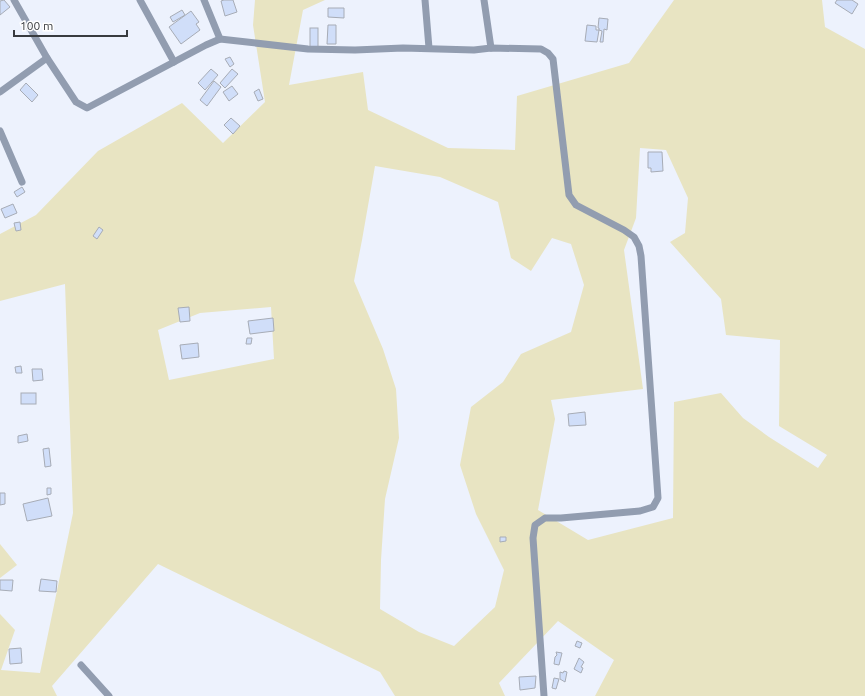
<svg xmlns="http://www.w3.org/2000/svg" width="865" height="696" font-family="Ubuntu,sans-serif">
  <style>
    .green { fill: #e8e4c2; fill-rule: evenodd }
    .building { fill: #d0def9; stroke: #a7acb6 }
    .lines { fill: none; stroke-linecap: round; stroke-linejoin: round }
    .street { stroke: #929db0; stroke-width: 7 }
  </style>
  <rect width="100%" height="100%" fill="#edf2fd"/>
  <g class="green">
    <path d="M255 0H325L303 10 289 85 363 72 368 110 448 148 515 150 517 96 629 63 674 0H822L825 27 865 49V696H595L614 660 558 621 499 683 505 696H395L380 672 158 564 52 686 57 696H0V614L15 630 1 670 40 673 73 513 65 284 0 301V234L36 215 98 151 182 103 223 143 265 102 253 25ZM640 148 666 150 688 198 685 233 670 242 721 299 726 335 780 340 779 426 827 455 818 468 769 437 743 418 721 393 674 402 673 518 588 540 538 510 555 419 551 400 643 389 624 250 636 218ZM375 166 440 177 498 202 511 258 531 271 552 238 571 244 584 285 571 332 521 354 503 382 471 407 460 465 476 514 504 570 495 607 454 646 419 632 380 609 381 560 385 499 399 438 396 389 383 349 354 281 362 240ZM271 307 274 359 169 380 158 330 200 313Z"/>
    <polygon points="0,544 17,565 0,578"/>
  </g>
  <g class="building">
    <polygon points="4,0 10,7 0,15 0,1"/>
    <polygon points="224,0 233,0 237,12 225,16 221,1"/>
    <polygon points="837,0 852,0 858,4 852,14 835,3"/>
    <polygon points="328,8 344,8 344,18 328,17"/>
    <polygon points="182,10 185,15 173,22 170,17"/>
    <polygon points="191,11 199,22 196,24 200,30 181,44 169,27"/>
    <polygon points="599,18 608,19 607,30 604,29 603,42 600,42 602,31 599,30 599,28 598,28"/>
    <polygon points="328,25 336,25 336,44 327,44"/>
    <polygon points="587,25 596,26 596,30 599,30 597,42 585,41"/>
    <rect x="310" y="28" width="8" height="20"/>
    <polygon points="230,57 234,64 230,67 225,59"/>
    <polygon points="211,69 218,75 205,90 198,83"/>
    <polygon points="232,69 238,74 225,88 220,83"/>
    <polygon points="214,81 221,87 207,106 200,100"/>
    <polygon points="26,83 38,95 32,102 20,90"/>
    <polygon points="232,86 238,94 229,101 223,92"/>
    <polygon points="259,89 263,99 258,101 254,92"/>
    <polygon points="231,118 240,126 233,134 224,125"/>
    <polygon points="648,152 662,152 663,171 651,172 651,168 648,168"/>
    <polygon points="22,187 25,192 17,197 14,192"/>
    <polygon points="13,204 17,213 5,218 1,209"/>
    <polygon points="20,222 21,230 16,231 14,223"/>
    <polygon points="99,227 103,230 97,239 93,236"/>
    <polygon points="189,307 190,321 180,322 178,308"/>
    <polygon points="273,318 274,331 250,334 248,321"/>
    <polygon points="247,338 252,338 251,344 246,344"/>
    <polygon points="198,343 199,357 182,359 180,345"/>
    <polygon points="21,366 22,373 16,373 15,367"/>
    <polygon points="32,369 42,369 43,380 33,381"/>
    <rect x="21" y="393" width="15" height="11"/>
    <polygon points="585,412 586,425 569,426 568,414"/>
    <polygon points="27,434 28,441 18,443 18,436"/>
    <polygon points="49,448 51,466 45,467 43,449"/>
    <polygon points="47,488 51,488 51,494 47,495"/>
    <polygon points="0,493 5,493 5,504 0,505"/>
    <polygon points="48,498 52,516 27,521 23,504"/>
    <polygon points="500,537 506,537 506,541 500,542"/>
    <polygon points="41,579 57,581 56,592 39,591"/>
    <polygon points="0,580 13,580 12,591 0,590"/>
    <polygon points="577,641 582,643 580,648 575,646"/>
    <polygon points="21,648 22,663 10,664 9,649"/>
    <polygon points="556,652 562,653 559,665 554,664 555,657 557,655"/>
    <polygon points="579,658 584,662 581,667 583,668 581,673 574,669"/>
    <polygon points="564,671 567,672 565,682 560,679 560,672 563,673"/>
    <polygon points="536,676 535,688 520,690 519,677"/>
    <polygon points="554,678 559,679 556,689 552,688"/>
  </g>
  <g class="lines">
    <g class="street">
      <polyline points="14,0 47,58 76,102 87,108 206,45 220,39 308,49 355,50 403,48 474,50 491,48 541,49 548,53 553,59 569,195 576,205 624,230 634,237 639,246 641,256 658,498 653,507 640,511 561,518 545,518 535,525 533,538 544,696"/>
      <polyline points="140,0 174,62"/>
      <polyline points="204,0 220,39"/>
      <polyline points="425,0 429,48"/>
      <polyline points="484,0 491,48"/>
      <polyline points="0,92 47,58"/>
      <polyline points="0,131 22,182"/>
      <polyline points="81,665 109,696"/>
    </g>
  </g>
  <path d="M14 30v6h113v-6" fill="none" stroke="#383b3f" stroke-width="2"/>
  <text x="20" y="30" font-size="12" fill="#383b3f" stroke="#ffffff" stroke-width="3" paint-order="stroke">100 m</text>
</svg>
